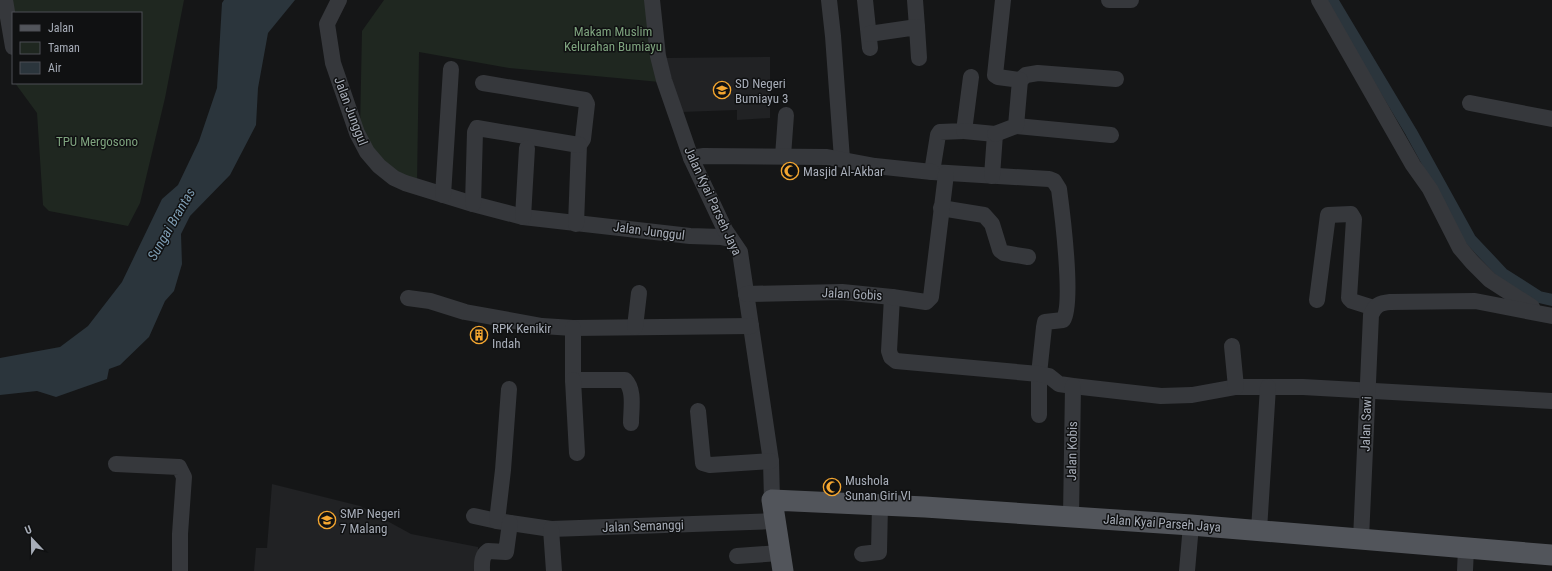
<svg xmlns="http://www.w3.org/2000/svg" width="1552" height="571" font-family="'Roboto Condensed',sans-serif">
  <style>
    .built { fill: #212224 }
    .green { fill: #1f2720 }
    .water { fill: #2b353c }
    .lines { fill: none; stroke-linecap: round; stroke-linejoin: round }
    .canal { stroke: #2b353c; stroke-width: 12 }
    .minor { stroke: #36383c; stroke-width: 16 }
    .major { stroke: #52555b; stroke-width: 21 }
    .labels { text-anchor: middle; dominant-baseline: central; stroke-width: 3; stroke-linejoin: round; paint-order: stroke }
    .park-label { font-size: 13px; fill: #7ea37e; stroke: #101112 }
    .poi-label { font-size: 13px; fill: #a7adb8; stroke: #101112; text-anchor: start }
    .street-label { font-size: 13px; fill: #a7adb8; stroke: #101112 }
    .water-label { font-size: 14px; font-style: italic; fill: #7e9db3; stroke: #101112 }
  </style>
  <rect width="100%" height="100%" fill="#151617"/>
  <g class="built">
    <polygon points="770,57 770,118 737,120 737,110 681,112 666,58"/>
    <polygon points="272,484 360,506 411,534 478,547 478,571 254,571 256,548 267,548"/>
  </g>
  <g class="green">
    <polygon points="5,0 184,0 165,98 140,203 128,226 49,211 43,205 37,113 15,83 141,83 141,13 13,13"/>
    <polygon points="384,0 648,0 660,82 509,68 419,52 417,185 385,168 360,129 362,31"/>
  </g>
  <polygon class="water" points="224,0 295,0 268,33 258,88 256,125 230,175 190,216 181,234 182,264 174,291 165,301 149,337 120,365 109,369 107,379 56,397 37,391 0,395 0,358 60,347 88,326 122,282 162,199 178,185 199,141 217,88 222,3"/>
  <g class="lines">
    <polyline class="canal" points="1332,0 1411,132 1470,239 1503,274 1539,297 1552,300"/>
    <g class="minor">
      <polyline points="5,0 13,47"/>
      <polyline points="339,0 327,24 333,63 357,133 367,152 379,166 394,178 405,183 473,204 523,217 690,236 721,237 730,239"/>
      <polyline points="652,0 658,56 664,80 691,158 725,230 740,252 771,461 772,500"/>
      <polyline points="829,0 833,36 842,159"/>
      <polyline points="865,0 870,48"/>
      <polyline points="915,0 917,27"/>
      <polyline points="1109,0 1131,0"/>
      <polyline points="1319,0 1413,165 1430,189 1460,248 1472,262 1490,280 1532,307"/>
      <polyline points="869,34 917,27 919,58"/>
      <path d="M971 77 964 131 940 132 938 135 932 172 1049 179 1054 181 1059 189C1062 211 1074 305 1063 320L1045 322 1044 327 1039 374V415"/>
      <polyline points="1020,80 1026,75 1038,73 1116,79"/>
      <polyline points="483,83 585,100 587,104 583,139 579,145 576,224"/>
      <polyline points="1470,103 1552,119"/>
      <polyline points="1016,126 1111,135"/>
      <polyline points="964,131 995,134 992,176"/>
      <polyline points="995,134 1016,126 1020,80 998,77 995,75 1003,0"/>
      <polyline points="783,156 786,115"/>
      <polyline points="691,158 704,156 827,157 875,166 932,172"/>
      <polyline points="443,195 451,69"/>
      <polyline points="473,204 475,132 477,128 579,145"/>
      <polyline points="941,208 984,215 992,224 1000,250 1004,253 1028,257"/>
      <polyline points="523,217 527,148"/>
      <polyline points="746,294 842,292 892,297 889,351 891,357 896,361 1039,374 1049,376 1059,384 1073,386 1161,396 1192,395 1236,387 1303,387 1552,401"/>
      <polyline points="892,297 926,302 931,297 946,174"/>
      <polyline points="408,298 430,301 465,312 542,326 573,328 751,326"/>
      <polyline points="1317,300 1328,215 1351,214 1354,219 1349,298 1352,301 1374,308"/>
      <polyline points="635,327 639,293"/>
      <path d="M573 328V380H625C635 390 631 409 631 423"/>
      <polyline points="1232,346 1236,387"/>
      <polyline points="573,380 577,453"/>
      <polyline points="698,411 703,463 710,465 771,461"/>
      <polyline points="116,464 179,467 184,477 180,534 180,571"/>
      <polyline points="474,516 497,521 551,529 776,521"/>
      <polyline points="1071,517 1073,386"/>
      <polyline points="497,521 503,470 509,389"/>
      <polyline points="551,529 554,571"/>
      <polyline points="1259,530 1268,387"/>
      <path d="M1361 539 1371 315C1375 305 1380 303 1390 302L1475 301 1552 316"/>
      <polyline points="862,554 879,552 880,505"/>
      <polyline points="737,556 780,553"/>
      <path d="M482 571C482 564 481 556 488 551L506 552 510 523"/>
      <polyline points="1187,571 1191,525"/>
      <polyline points="1465,571 1466,548"/>
    </g>
    <polyline class="major" points="783,571 772,500 925,507 1191,525 1552,555"/>
  </g>
  <defs>
    <symbol id="school-ring" viewBox="-11 -11 22 22"><circle r="9.5" fill="#101112" stroke="#f4a630" stroke-width="1.5"/><path d="M0-5L7-2L0 1L-7-2ZM-4 1L0 2.5L4 1V4Q0 6-4 4Z" fill="#f4a630"/></symbol>
    <symbol id="mosque-ring" viewBox="-11 -11 22 22"><circle r="9.5" fill="#101112" stroke="#f4a630" stroke-width="1.5"/><path d="M3.5-4.9A6 6 0 1 0 3.5 4.9A5 5 0 1 1 3.5-4.9Z" fill="#f4a630"/></symbol>
    <symbol id="building-ring" viewBox="-11 -11 22 22"><circle r="9.5" fill="#101112" stroke="#f4a630" stroke-width="1.5"/><path d="M-4-6H4V6H1V3H-1V6H-4ZM-2.5-4.3h1.7v1.8h-1.7ZM.8-4.3h1.7v1.8H.8ZM-2.5-1h1.7V.8h-1.7ZM.8-1h1.7V.8H.8Z" fill="#f4a630"/></symbol>
  </defs>
  <g fill-rule="evenodd">
    <use href="#school-ring" x="712" y="80" width="20" height="20"/>
    <use href="#mosque-ring" x="780" y="161" width="20" height="20"/>
    <use href="#building-ring" x="469" y="325" width="20" height="20"/>
    <use href="#mosque-ring" x="822" y="477" width="20" height="20"/>
    <use href="#school-ring" x="317" y="510" width="20" height="20"/>
  </g>
  <g class="labels">
    <g class="park-label">
      <text x="613" y="31">Makam Muslim<tspan x="613" dy="15">Kelurahan Bumiayu</tspan></text>
      <text x="97" y="141">TPU Mergosono</text>
    </g>
    <g class="poi-label">
      <text x="735" y="83">SD Negeri<tspan x="735" dy="15">Bumiayu 3</tspan></text>
      <text x="803" y="171">Masjid Al-Akbar</text>
      <text x="492" y="328">RPK Kenikir<tspan x="492" dy="15">Indah</tspan></text>
      <text x="845" y="480">Mushola<tspan x="845" dy="15">Sunan Giri VI</tspan></text>
      <text x="340" y="513">SMP Negeri<tspan x="340" dy="15">7 Malang</tspan></text>
    </g>
    <g class="street-label">
      <text transform="translate(351 111) rotate(69)">Jalan Junggul</text>
      <text transform="translate(713 201) rotate(65)">Jalan Kyai Parseh Jaya</text>
      <text transform="translate(649 231) rotate(7)">Jalan Junggul</text>
      <text transform="translate(852 294) rotate(3)">Jalan Gobis</text>
      <text transform="translate(1366 424) rotate(-88)">Jalan Sawi</text>
      <text transform="translate(1072 451) rotate(-89)">Jalan Kobis</text>
      <text transform="translate(1162 523) rotate(4)">Jalan Kyai Parseh Jaya</text>
      <text transform="translate(643 526) rotate(-2)">Jalan Semanggi</text>
    </g>
    <g class="water-label">
      <text transform="translate(171 224) rotate(-60)">Sungai Brantas</text>
    </g>
  </g>
  <rect x="12" y="12" width="130" height="72" fill="#101112" stroke="#4c4f54"/>
  <rect x="20" y="25" width="20" height="6" fill="#52555b" stroke="#4c4f54"/>
  <text x="48" y="32" font-size="12" fill="#a7adb8">Jalan</text>
  <rect x="20" y="42" width="20" height="12" fill="#1f2720" stroke="#4c4f54"/>
  <text x="48" y="52" font-size="12" fill="#a7adb8">Taman</text>
  <rect x="20" y="62" width="20" height="12" fill="#2b353c" stroke="#4c4f54"/>
  <text x="48" y="72" font-size="12" fill="#a7adb8">Air</text>
  <g transform="translate(32 539) rotate(338)" stroke="#101112" stroke-width="3" paint-order="stroke">
  <path d="M0-3L7 15L0 10L-7 15Z" fill="#a7adb8"/>
  <text y="-6" font-size="11" font-weight="bold" text-anchor="middle" fill="#a7adb8">U</text>
  </g>
</svg>
